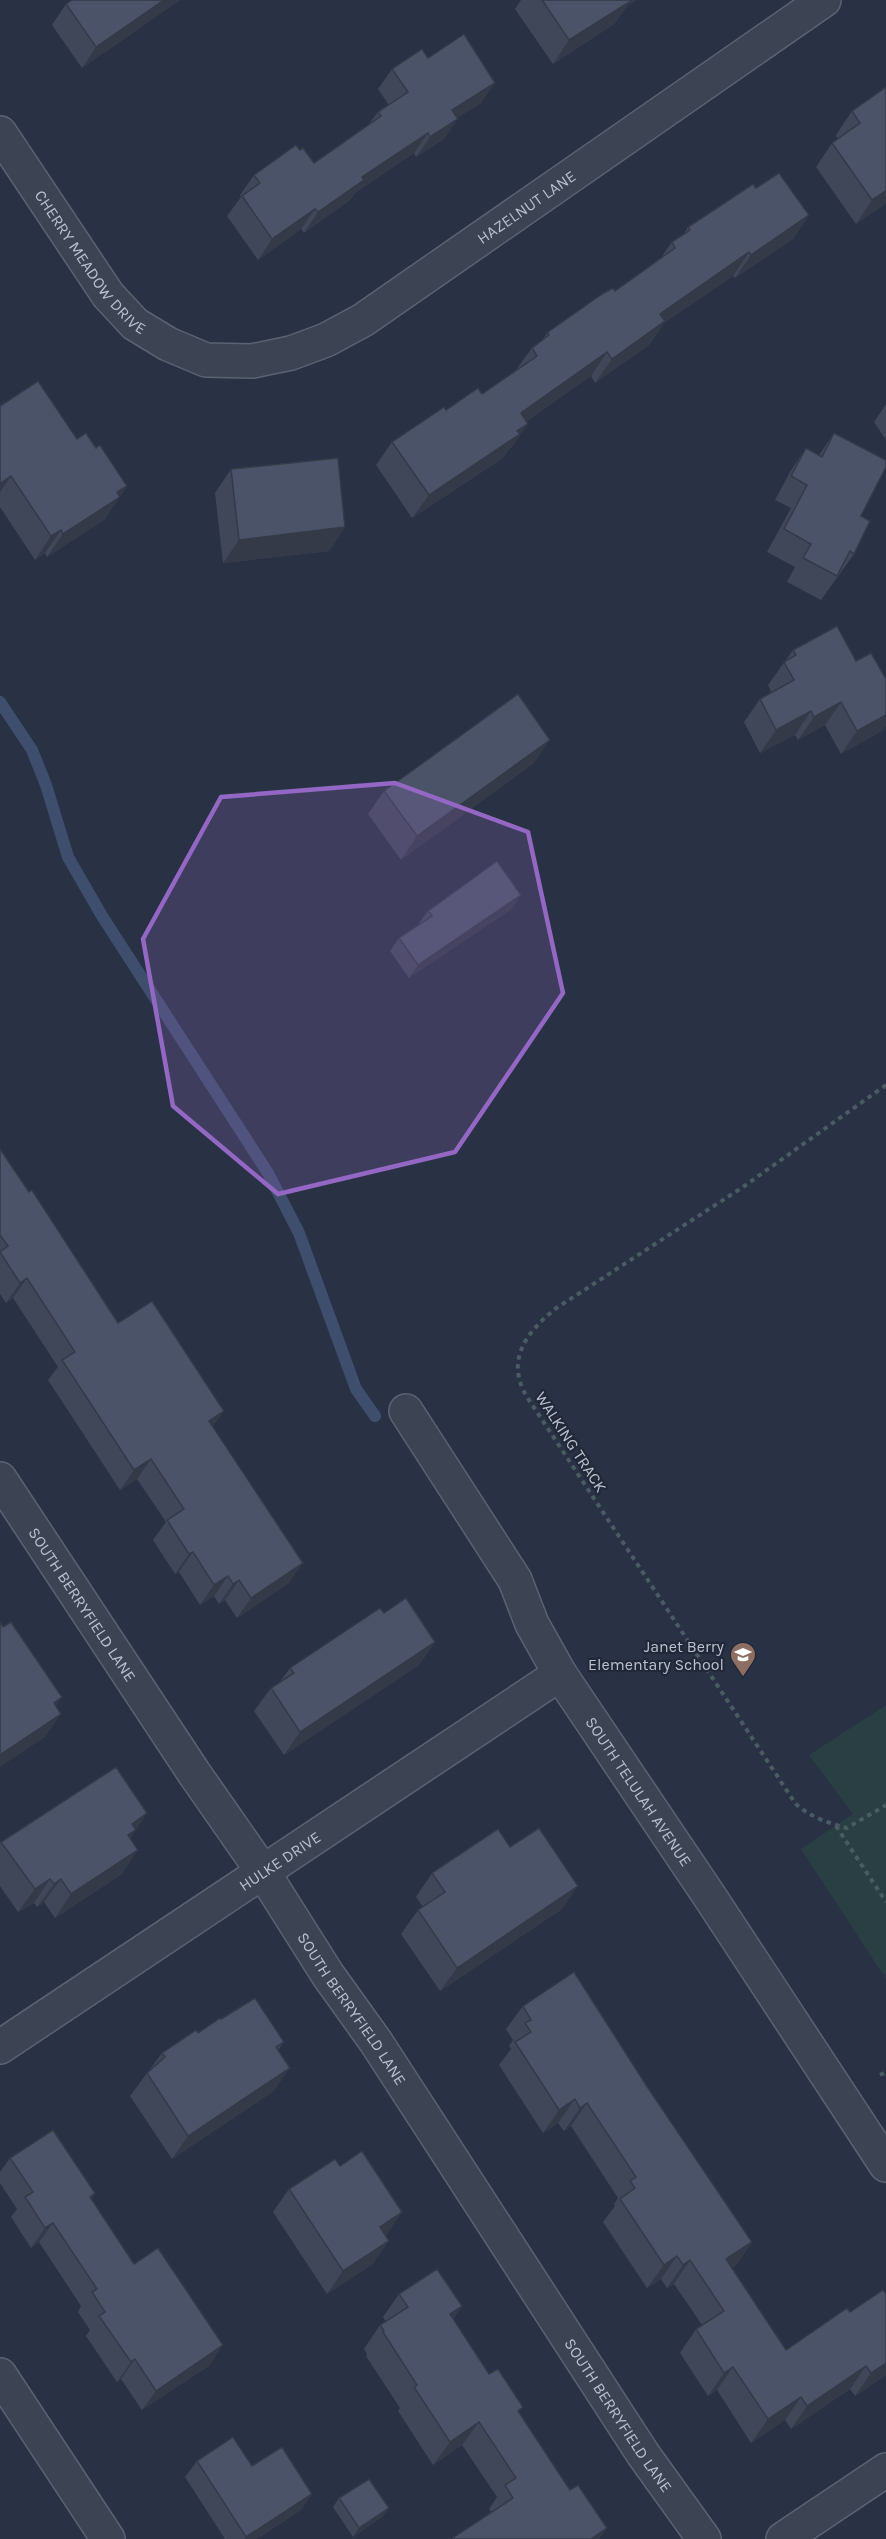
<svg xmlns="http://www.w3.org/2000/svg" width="886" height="2539" font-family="Karla,sans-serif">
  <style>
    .green { fill: #2a3f44 }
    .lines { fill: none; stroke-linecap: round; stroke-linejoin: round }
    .stream { stroke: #3e4e6c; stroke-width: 12 }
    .minor-casing { stroke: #5b6271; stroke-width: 36 }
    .path { stroke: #485c61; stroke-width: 4; stroke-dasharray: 4.5 4.5; stroke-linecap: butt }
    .minor { stroke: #3c4453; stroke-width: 33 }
    .wall { fill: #404759 }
    .shaded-wall { fill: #343a48 }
    .building { fill: #4a5367; stroke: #343a48; stroke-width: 1.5 }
    .marked { fill: #9467c5; fill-opacity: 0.2; stroke: #9467c5; stroke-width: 4.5; stroke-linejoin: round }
    .labels { text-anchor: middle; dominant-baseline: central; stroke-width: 4.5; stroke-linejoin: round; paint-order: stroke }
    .street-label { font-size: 16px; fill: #bac0cd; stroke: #212939 }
    .poi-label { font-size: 16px; fill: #bac0cd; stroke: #212939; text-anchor: end }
  </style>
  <rect width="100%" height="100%" fill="#283244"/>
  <polygon class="green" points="886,1705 886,1979 801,1849 853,1814 809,1755"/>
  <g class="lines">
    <polyline class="stream" points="0,702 32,750 46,785 68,857 102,916 268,1173 299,1233 356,1389 375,1416"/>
    <defs>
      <g id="minor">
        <path id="s1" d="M0 133 108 295 135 324 168 344 206 360 252 361 291 353 326 340 363 320 824 0"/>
        <path id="s2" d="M406 1411 515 1580 532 1624 560 1674 710 1897 886 2165"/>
        <path id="s3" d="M0 1479 194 1773 263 1872 328 1975 376 2042 643 2454 704 2539"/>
        <path id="s4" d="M0 2047 560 1674"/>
        <polyline points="0,2375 108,2539"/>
        <polyline points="783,2539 886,2470"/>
      </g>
    </defs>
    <use href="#minor" class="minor-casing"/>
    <g class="path">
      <path d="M886 1085 743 1187 555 1309C526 1333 505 1360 527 1397L795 1803C806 1815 830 1824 847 1828L886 1805"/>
      <polyline points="836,1826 886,1902"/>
      <polyline points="880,2075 886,2072"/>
    </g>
    <use href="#minor" class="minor"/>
  </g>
  <g class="wall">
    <polygon points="72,0 180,0 82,68 52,25 66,4"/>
    <polygon points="521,0 636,0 627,6 614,24 553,64 515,9"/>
    <polygon points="428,58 481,103 457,118 444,139 416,157 414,153 355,193 350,200 304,233 301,229 258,260 227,216 241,197 240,195 254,175 314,163 368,125 378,112 389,105 378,89 392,69"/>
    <polygon points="886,87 886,203 856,224 816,167 832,143 838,139 836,135 852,111"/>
    <polygon points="756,188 809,215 793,239 735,278 733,276 664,323 649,345 595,383 591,376 527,421 512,447 509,449 503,458 412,518 376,465 392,442 446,410 482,394 515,371 532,348 542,340 548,332 615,291 660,259 672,242 683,235 688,227"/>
    <polygon points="886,404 886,440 874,422"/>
    <polygon points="0,406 96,448 127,486 104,520 47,557 45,553 35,560 0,507"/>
    <polygon points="834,433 861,516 854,554 821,600 787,582 795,567 767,552 791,508 775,500 790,472 806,448 819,455"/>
    <polygon points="231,469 345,527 329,551 223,563 215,493"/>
    <polygon points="793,650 856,661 886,679 886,726 882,731 841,754 825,725 798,740 795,735 760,753 744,722 760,699 771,692 768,685"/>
    <polygon points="534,763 401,860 368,814 384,791"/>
    <polygon points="513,908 409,978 390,951 399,938 419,925 419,923 428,911"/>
    <polygon points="0,1149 118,1323 213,1427 289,1583 237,1618 225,1600 219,1604 214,1596 200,1605 179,1572 175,1574 153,1540 166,1522 137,1479 120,1490 48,1380 58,1367 13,1298 6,1303 0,1294"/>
    <polygon points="384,1613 435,1642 419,1665 284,1755 254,1711 271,1688 279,1683 290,1668"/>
    <polygon points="147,1813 130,1838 122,1874 55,1918 44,1902 37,1907 34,1903 18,1912 0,1886 0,1843 1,1842"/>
    <polygon points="510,1847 562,1909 440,1991 401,1934 418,1910 423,1907 416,1897 432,1873"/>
    <polygon points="523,2006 648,2088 752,2242 736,2265 732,2268 786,2350 850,2312 886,2294 886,2375 855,2396 850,2389 791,2429 785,2420 751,2443 717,2390 708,2396 680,2353 696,2329 702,2325 674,2284 667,2288 661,2279 647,2288 603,2222 615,2206 614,2204 618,2198 571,2126 564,2131 558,2123 543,2133 499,2065 511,2049 509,2046 513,2040 506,2029"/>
    <polygon points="221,2019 284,2042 278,2050 274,2091 172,2159 130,2096 162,2053"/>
    <polygon points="10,2158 95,2193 91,2199 134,2264 210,2365 142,2410 121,2379 117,2382 86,2336 90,2330 78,2312 81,2306 39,2242 31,2248 11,2217 17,2209 0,2183 0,2172"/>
    <polygon points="289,2189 386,2236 373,2264 327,2294 273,2212"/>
    <polygon points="399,2294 462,2306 453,2319 489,2374 519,2413 570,2490 607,2528 599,2539 452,2539 454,2537 491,2512 489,2509 497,2497 462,2445 433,2465 398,2411 400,2408 366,2356 367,2354 364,2349 380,2325 386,2322 383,2317"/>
    <polygon points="197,2461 252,2466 312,2494 301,2510 257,2539 225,2539 185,2477"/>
    <polygon points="339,2498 389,2508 383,2516 353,2537 333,2507"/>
  </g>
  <g class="shaded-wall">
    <polygon points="164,0 180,0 82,68 96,47"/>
    <polygon points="622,0 636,0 627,6 614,24 553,64 569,40"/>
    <polygon points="495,83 481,103 438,130 452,110"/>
    <polygon points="458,119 444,139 416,157 430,137"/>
    <polygon points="428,133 414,153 355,193 350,200 304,233 318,212 362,177"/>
    <polygon points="886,191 886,203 856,224 872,200"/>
    <polygon points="315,209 301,229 258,260 272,239"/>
    <polygon points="809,215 793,239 735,278 751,255"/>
    <polygon points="749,252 733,276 664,323 649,345 595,383 612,359 660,314"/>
    <polygon points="607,352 591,376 505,436 521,413"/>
    <polygon points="528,424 512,447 509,449 503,458 412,518 429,495"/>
    <polygon points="11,476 0,492 0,484"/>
    <polygon points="127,486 104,520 47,557 63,534 117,492"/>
    <polygon points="345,527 329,551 223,563 239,540"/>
    <polygon points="61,530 45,553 35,560 51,536"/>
    <polygon points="841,702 825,725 798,740 814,717"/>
    <polygon points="811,711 795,735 760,753 776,730"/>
    <polygon points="886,715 886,726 882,731 841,754 857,731"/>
    <polygon points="550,740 534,763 401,860 417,836"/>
    <polygon points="521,895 513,908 409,978 418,965"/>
    <polygon points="27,1278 13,1298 6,1303 20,1283"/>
    <polygon points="224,1411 210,1431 209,1421"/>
    <polygon points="151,1459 137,1479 120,1490 134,1470"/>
    <polygon points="193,1552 179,1572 175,1574 189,1554"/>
    <polygon points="303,1563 289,1583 237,1618 251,1598"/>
    <polygon points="228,1576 214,1596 200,1605 214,1585"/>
    <polygon points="239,1580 225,1600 219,1604 233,1584"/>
    <polygon points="435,1642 419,1665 284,1755 300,1732"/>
    <polygon points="62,1697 46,1721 54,1703"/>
    <polygon points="61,1714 45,1737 0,1767 0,1755"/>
    <polygon points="147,1813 120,1853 132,1824"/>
    <polygon points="138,1850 122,1874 55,1918 71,1894"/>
    <polygon points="50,1879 34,1903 18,1912 35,1889"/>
    <polygon points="61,1879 44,1902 37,1907 54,1884"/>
    <polygon points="578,1886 562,1909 440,1991 457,1968"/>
    <polygon points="290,2068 274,2091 172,2159 188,2136"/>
    <polygon points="575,2099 558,2123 543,2133 559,2110"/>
    <polygon points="587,2103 571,2126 564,2131 580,2108"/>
    <polygon points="402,2212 386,2236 380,2227"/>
    <polygon points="53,2223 39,2242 31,2248 45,2228"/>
    <polygon points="389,2241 373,2264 327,2294 343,2271"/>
    <polygon points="752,2242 736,2265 710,2283 726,2259"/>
    <polygon points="677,2256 661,2279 647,2288 664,2265"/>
    <polygon points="690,2260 674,2284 667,2288 683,2265"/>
    <polygon points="462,2306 445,2329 450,2314"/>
    <polygon points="223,2345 210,2365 142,2410 156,2391"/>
    <polygon points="135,2359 121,2379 117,2382 131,2362"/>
    <polygon points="886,2363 886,2375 855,2396 871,2373"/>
    <polygon points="866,2366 850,2389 791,2429 807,2406"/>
    <polygon points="733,2367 717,2390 708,2396 724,2373"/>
    <polygon points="801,2397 785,2420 751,2443 768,2419"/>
    <polygon points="479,2422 462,2445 433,2465 450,2442"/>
    <polygon points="312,2494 301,2510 257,2539 245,2539 246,2537"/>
    <polygon points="389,2508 383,2516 353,2537 359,2528"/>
    <polygon points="607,2528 599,2539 591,2539"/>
  </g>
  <g class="building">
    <polygon points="72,0 164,0 96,47 66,4"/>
    <polygon points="542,0 630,0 631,1 569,40"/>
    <polygon points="464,34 495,83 452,110 458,119 430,137 428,133 362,177 364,180 318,212 315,209 272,239 242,196 260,183 254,175 296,145 300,150 303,148 314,163 381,116 378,112 408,92 392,69 422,49 428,58"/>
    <polygon points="886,87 886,191 872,200 832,143 860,123 852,111"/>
    <polygon points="779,173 809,215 751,255 749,252 660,314 665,321 612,359 607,352 521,413 528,424 517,431 520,434 429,495 392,442 444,407 446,410 478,388 482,394 537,356 532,348 549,335 548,332 602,294 613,288 615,291 675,248 672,242 690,230 688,227 753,184 756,188"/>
    <polygon points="38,381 77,439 86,433 96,448 100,445 127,486 117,492 120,497 63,534 61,530 51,536 11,476 0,484 0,406"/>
    <polygon points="834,433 886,460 886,467 861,516 870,521 854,554 850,551 837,576 803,558 811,544 784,529 807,485 791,476 806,448 822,457"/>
    <polygon points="338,458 345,527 239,540 231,469"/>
    <polygon points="837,626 856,661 871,653 886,679 886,715 857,731 841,702 814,717 811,711 776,730 760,699 794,680 784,662 796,655 793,650"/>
    <polygon points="518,694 550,740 417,836 384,791"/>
    <polygon points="497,861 521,895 418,965 399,938 432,916 428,911"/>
    <polygon points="0,1149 29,1192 32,1190 118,1323 152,1301 224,1411 209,1421 303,1563 251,1598 239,1580 233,1584 228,1576 214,1585 193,1552 189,1554 167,1520 184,1509 151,1459 134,1470 62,1360 75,1352 27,1278 20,1283 0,1252 8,1246 0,1235"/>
    <polygon points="406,1598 435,1642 300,1732 271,1688 294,1673 290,1668 380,1608 384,1613"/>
    <polygon points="0,1622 3,1627 11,1622 62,1697 54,1703 61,1714 0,1755"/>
    <polygon points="116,1767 147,1813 132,1824 136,1830 128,1835 138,1850 71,1894 61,1879 54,1884 50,1879 35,1889 1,1842"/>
    <polygon points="539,1828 578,1886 457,1968 418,1910 445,1892 432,1873 498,1829 510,1847"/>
    <polygon points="574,1972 648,2088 752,2242 726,2259 786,2350 847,2308 850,2312 883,2290 886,2294 886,2363 871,2373 866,2366 807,2406 801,2397 768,2419 733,2367 724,2373 696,2329 724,2311 690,2260 683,2265 677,2256 664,2265 620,2199 635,2188 630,2181 636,2177 587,2103 580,2108 575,2099 559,2110 515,2042 531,2032 525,2023 531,2020 523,2006"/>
    <polygon points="255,1998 284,2042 276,2047 290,2068 188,2136 147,2073 165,2057 162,2053 196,2030 198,2033 220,2018 221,2019"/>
    <polygon points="53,2130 95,2193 90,2197 134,2264 158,2248 223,2345 156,2391 135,2359 131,2362 99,2316 105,2312 92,2292 97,2289 53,2223 45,2228 25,2197 33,2192 10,2158"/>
    <polygon points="362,2151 402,2212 380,2227 389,2241 343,2271 289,2189 335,2159 340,2166"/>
    <polygon points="437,2269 462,2306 450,2314 489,2374 498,2369 523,2407 518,2411 570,2490 578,2485 607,2528 591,2539 455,2539 454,2537 513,2498 505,2485 516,2478 479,2422 450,2442 414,2387 417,2385 383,2332 384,2331 380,2325 408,2307 399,2294"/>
    <polygon points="233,2437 252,2466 282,2447 312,2494 246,2537 197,2461"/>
    <polygon points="369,2479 389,2508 359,2528 339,2498"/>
  </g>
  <path class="marked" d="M395 783 528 832 563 993 455 1152 278 1194 173 1106 143 939 221 797Z"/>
  <defs>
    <symbol id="school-pin" viewBox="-11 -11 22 30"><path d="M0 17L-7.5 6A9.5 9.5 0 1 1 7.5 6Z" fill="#8d6e63" stroke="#212939"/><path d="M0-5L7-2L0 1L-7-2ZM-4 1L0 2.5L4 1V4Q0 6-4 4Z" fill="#fff"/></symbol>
  </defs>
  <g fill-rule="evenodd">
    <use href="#school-pin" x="728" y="1640" width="30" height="40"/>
  </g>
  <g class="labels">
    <g class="street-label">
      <text stroke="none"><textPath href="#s1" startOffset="678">HAZELNUT LANE</textPath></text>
      <text stroke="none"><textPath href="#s1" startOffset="158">CHERRY MEADOW DRIVE</textPath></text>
      <text transform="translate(571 1442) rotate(57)">WALKING TRACK</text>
      <text stroke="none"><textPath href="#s3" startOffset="150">SOUTH BERRYFIELD LANE</textPath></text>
      <text stroke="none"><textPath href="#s2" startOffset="447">SOUTH TELULAH AVENUE</textPath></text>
      <text stroke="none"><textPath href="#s4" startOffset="336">HULKE DRIVE</textPath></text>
      <text stroke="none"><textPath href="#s3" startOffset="636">SOUTH BERRYFIELD LANE</textPath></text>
      <text stroke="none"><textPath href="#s3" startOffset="1122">SOUTH BERRYFIELD LANE</textPath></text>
    </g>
    <g class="poi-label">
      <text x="724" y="1646">Janet Berry<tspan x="724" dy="18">Elementary School</tspan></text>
    </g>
  </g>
</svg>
